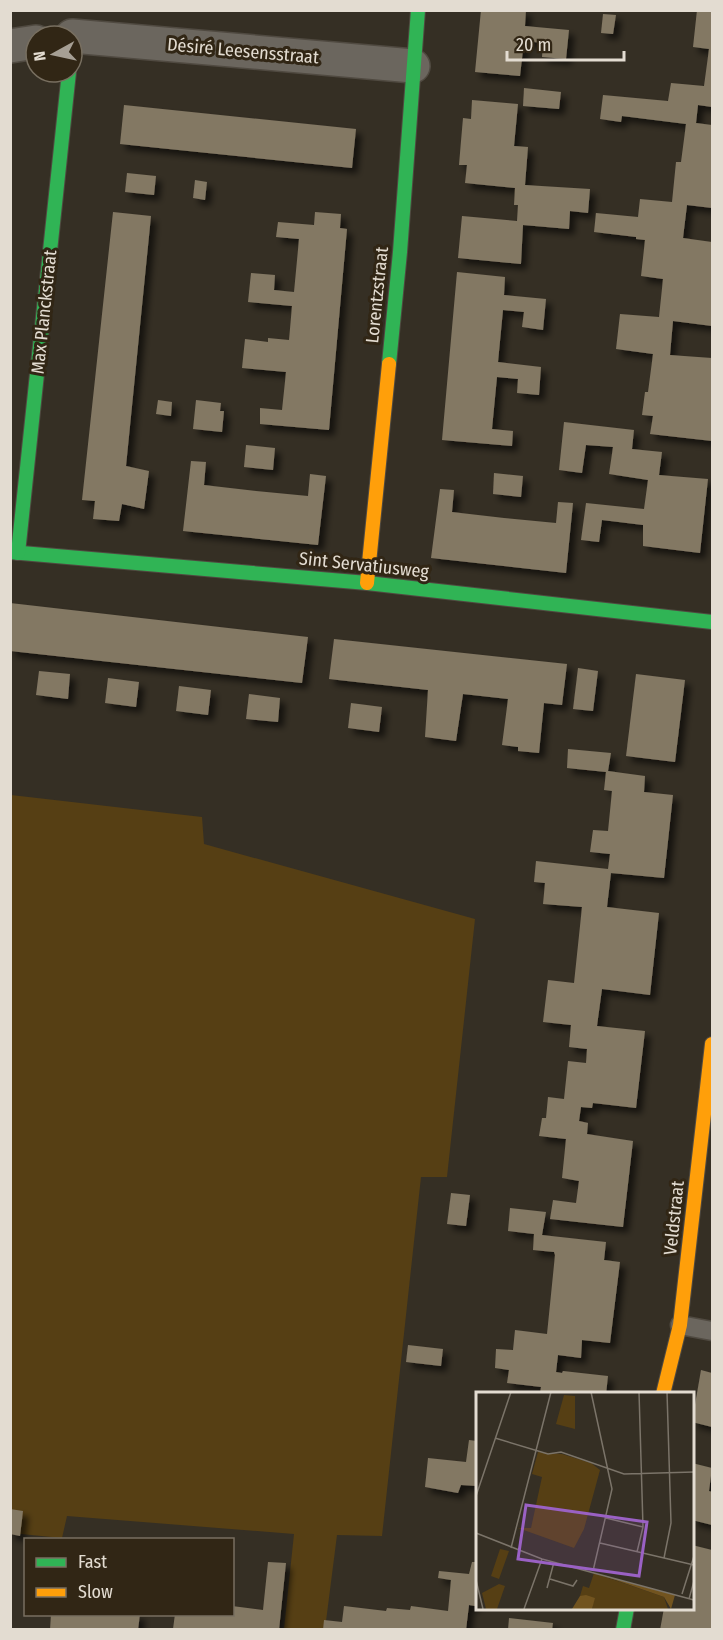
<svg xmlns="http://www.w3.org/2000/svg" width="723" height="1640" font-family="'Fira Sans Condensed',sans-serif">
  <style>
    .green { fill: #563f14 }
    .building { fill: #837864; filter: url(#shadow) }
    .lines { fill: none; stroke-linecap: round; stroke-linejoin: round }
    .lane-casing { stroke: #504a41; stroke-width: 21 }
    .street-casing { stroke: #504a41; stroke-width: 36 }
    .fast-casing { stroke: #504a41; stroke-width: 16 }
    .slow-casing { stroke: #504a41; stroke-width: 16 }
    .lane { stroke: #6b665e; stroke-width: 18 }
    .street { stroke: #6b665e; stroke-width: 33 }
    .fast { stroke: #30b455; stroke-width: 14 }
    .slow { stroke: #ff9f0a; stroke-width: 14 }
    .labels { text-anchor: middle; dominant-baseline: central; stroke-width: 6; stroke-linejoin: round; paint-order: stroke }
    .street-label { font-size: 18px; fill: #e3dcd1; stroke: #312615 }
    .inset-road { fill: none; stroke: #7b7469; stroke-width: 1.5 }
    .view { fill: #9a61c4; fill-opacity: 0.15; stroke: #9a61c4; stroke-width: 3 }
    .inset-edge { fill: none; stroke: #e3dcd1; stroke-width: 3 }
  </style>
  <defs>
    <filter id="shadow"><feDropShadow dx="5.5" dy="5.5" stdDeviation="3" flood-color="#0009"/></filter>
  </defs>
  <rect width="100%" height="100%" fill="#352f24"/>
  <polygon class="green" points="11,795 202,817 204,844 475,919 447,1177 421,1177 382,1536 337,1535 325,1629 284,1629 294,1534 67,1516 62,1538 11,1533"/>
  <g class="building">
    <polygon points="481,10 526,10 525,26 569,30 566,59 542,57 543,43 524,41 520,76 475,72"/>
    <polygon points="697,10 712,10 712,107 698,105 696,123 712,125 712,208 687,205 683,238 712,242 712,326 673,321 670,355 712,358 712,441 650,434 653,416 642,415 645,392 648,392 653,354 616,349 620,314 659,317 663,279 641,276 645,240 636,239 636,237 594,232 596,213 638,217 640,199 672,202 676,162 681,162 686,124 622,116 621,122 600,119 603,95 668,101 671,83 704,86 709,49 693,47"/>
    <polygon points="603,14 616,15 613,34 601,33"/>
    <polygon points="524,88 561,92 559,109 523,106"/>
    <polygon points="472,100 518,104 514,146 528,147 525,185 590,189 588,213 570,211 569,229 523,225 521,264 458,258 462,216 517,221 518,205 514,205 515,188 465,183 467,165 459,165 461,141 463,118 471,119"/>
    <polygon points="124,105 356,129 352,168 120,144"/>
    <polygon points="127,173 156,176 154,195 125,192"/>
    <polygon points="195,180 207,182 205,200 193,198"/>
    <polygon points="113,212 151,216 126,466 149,471 144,509 122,504 119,521 93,519 95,501 82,500"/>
    <polygon points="315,212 341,214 340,228 347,229 329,430 260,424 260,408 282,410 286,372 242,368 245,339 268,342 268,338 289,340 292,306 248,302 251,273 275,275 274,290 294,292 299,239 276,237 278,222 314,225"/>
    <polygon points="457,272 505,277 504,295 546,299 543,330 522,327 524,312 503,310 498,362 541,367 539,395 517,393 518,379 497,377 492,429 513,431 512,446 442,440"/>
    <polygon points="158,400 172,402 171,416 156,414"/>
    <polygon points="196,400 221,403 220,411 224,411 222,432 193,429"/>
    <polygon points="564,422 634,430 632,449 662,452 659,475 708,479 700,553 643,546 643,525 602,520 599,542 581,540 586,503 644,509 648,480 609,474 613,447 586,445 582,473 559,470"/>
    <polygon points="246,445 275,448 273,470 244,467"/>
    <polygon points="191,461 206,462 204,485 256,491 308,496 310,474 326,476 318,545 183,531"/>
    <polygon points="494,473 523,476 521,497 493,494"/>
    <polygon points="440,489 454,490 452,512 504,518 556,523 558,502 573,503 566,573 431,558"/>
    <polygon points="10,603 308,637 302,683 10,651"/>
    <polygon points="334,639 567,664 562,705 544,703 539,753 518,751 518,747 502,745 508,699 463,694 456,741 425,737 428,690 329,679"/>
    <polygon points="578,668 598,671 593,711 573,709"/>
    <polygon points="39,671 70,674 68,699 36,695"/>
    <polygon points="636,674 685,680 675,762 626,756"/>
    <polygon points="108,678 139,682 136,707 105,703"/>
    <polygon points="179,686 211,690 208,715 176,711"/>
    <polygon points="249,694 280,698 278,722 246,719"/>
    <polygon points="351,703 382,707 379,732 348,728"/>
    <polygon points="568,749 611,753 608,771 645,776 644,792 673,795 664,878 611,873 607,907 659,913 650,995 602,989 597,1026 645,1031 636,1108 593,1103 592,1108 581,1107 579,1121 588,1123 587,1134 633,1141 623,1227 550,1219 553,1200 576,1203 579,1181 562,1178 566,1139 539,1136 542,1118 546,1118 548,1097 564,1099 568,1061 586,1063 587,1049 569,1047 571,1025 543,1022 548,980 574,983 582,907 543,904 545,883 534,882 536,861 608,869 610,854 590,852 593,830 608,831 612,791 604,790 606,772 567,768"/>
    <polygon points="451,1193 470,1195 466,1226 447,1224"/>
    <polygon points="510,1208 546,1212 542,1235 606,1242 604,1260 620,1262 610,1343 582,1340 581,1358 558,1355 556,1372 562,1373 563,1371 608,1376 606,1394 540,1394 541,1387 507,1383 509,1370 495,1368 496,1349 513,1350 515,1330 547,1334 555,1255 554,1252 533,1250 534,1234 508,1231"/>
    <polygon points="408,1345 443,1349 441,1366 406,1362"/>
    <polygon points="701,1370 712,1373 712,1427 692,1422"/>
    <polygon points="469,1440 477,1441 477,1486 461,1485 458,1493 425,1487 428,1458 466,1462"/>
    <polygon points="692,1463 712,1468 709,1491 712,1492 712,1525 692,1520"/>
    <polygon points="10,1509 23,1511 20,1536 10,1534"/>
    <polygon points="692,1545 712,1550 712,1630 660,1630 664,1608 692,1608"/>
    <polygon points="268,1562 286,1563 279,1630 173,1629 175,1614 232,1614 232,1606 263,1610"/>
    <polygon points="472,1562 477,1562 477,1587 475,1606 469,1605 466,1630 323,1630 324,1620 342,1622 344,1606 386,1611 387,1608 410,1610 411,1606 448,1611 451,1580 438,1578 439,1571 469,1574"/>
    <polygon points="51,1614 140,1614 138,1630 50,1630"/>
    <polygon points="509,1618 553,1623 552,1630 508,1630"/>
  </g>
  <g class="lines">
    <defs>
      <polyline id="lane" points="680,1325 712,1331"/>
      <g id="street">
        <polyline points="72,36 413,66"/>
        <polyline points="10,46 36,42"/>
      </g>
      <g id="fast">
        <polyline points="389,364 400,252 418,10"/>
        <polyline points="10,552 367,583 712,622"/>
        <polyline points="18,553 69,72"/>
        <polyline points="623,1630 627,1608"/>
      </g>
      <g id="slow">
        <polyline points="367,583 389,364"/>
        <polyline points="663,1394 680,1325 712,1044"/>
      </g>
    </defs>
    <use href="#lane" class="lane-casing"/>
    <use href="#street" class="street-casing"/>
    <use href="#fast" class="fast-casing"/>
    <use href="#slow" class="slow-casing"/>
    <use href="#lane" class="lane"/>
    <use href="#street" class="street"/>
    <use href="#fast" class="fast"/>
    <use href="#slow" class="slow"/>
  </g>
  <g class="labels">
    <g class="street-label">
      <text transform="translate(243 51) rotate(5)">Désiré Leesensstraat</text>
      <text transform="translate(377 295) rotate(-84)">Lorentzstraat</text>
      <text transform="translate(44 312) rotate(-84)">Max Planckstraat</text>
      <text transform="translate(364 565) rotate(6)">Sint Servatiusweg</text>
      <text transform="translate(674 1218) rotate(-84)">Veldstraat</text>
    </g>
  </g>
  <g transform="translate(476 1392)">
    <rect width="218" height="218" fill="#352f24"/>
    <path d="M88 3 99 4V37L80 32ZM62 60 86 62 115 71 124 78 108 137 98 156 42 136H55L66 85 56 82ZM24 157 33 159 23 187 15 184ZM118 181 188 205 192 217H116L118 206 104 204 107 194 113 196ZM23 192 29 194 21 217H10L6 201Z" fill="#563f14"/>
    <path d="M128 184 199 203 195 217 188 205ZM110 203 119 206 116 217H96L104 204Z" fill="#72541f"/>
    <path class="inset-road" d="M115 0 136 97 117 179M19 46 72 62 85 60 148 82 218 80M0 104 35 0M130 126 167 135M0 141 66 167 218 208M124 151 218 173M35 156 75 0M161 160 167 135 163 0M188 166 195 131 191 0M74 187 97 194 101 188M0 188 7 217M71 196 78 170M206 202 218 164M213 207 218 189M48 217 66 167"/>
    <path class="view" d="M50 113 171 130 163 184 42 167Z"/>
    <rect width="218" height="218" class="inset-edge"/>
  </g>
  <rect width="723" height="1640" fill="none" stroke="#e3dcd1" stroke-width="24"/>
  <rect x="24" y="1538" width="210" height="78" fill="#312615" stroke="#786f60" stroke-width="1.5"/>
  <rect x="36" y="1558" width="30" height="9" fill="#30b455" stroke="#786f60" stroke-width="1.5"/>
  <text x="78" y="1568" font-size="18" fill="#e3dcd1">Fast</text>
  <rect x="36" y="1588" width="30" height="9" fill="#ff9f0a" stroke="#786f60" stroke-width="1.5"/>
  <text x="78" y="1598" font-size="18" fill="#e3dcd1">Slow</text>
  <g transform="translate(54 54) rotate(262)"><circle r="28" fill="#312615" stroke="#786f60" stroke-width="1.5"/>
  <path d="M0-4.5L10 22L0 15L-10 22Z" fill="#a69f94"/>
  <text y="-9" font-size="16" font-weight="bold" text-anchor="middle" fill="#e3dcd1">N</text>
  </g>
  <path d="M507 51v9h117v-9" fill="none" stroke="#e3dcd1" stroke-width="3"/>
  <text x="516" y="51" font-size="18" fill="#e3dcd1" stroke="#312615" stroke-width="4.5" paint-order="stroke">20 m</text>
</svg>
